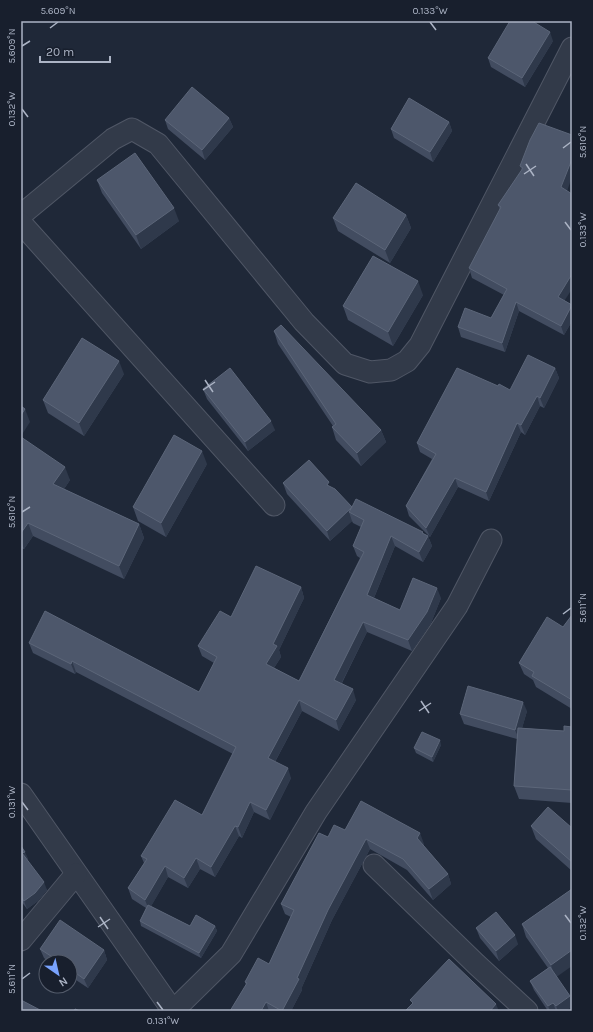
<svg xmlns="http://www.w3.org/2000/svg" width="593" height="1032" font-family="Karla,sans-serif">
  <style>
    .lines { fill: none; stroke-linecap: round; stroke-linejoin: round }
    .street-casing { stroke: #505766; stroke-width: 23 }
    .street { stroke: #323a49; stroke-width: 21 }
    .wall { fill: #424c60 }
    .shaded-wall { fill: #2f394b }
    .building { fill: #4d576b; stroke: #5c6679 }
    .ticks { fill: none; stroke: #acb4c5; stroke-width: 1.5 }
    .neatline { fill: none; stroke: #acb4c5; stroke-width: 1.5 }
    .ticks-label { font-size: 10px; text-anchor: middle; fill: #acb4c5 }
  </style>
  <rect width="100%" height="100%" fill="#1f2838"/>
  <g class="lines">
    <defs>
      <g id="street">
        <polyline points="21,215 113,139 132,129 158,144 304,322 345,364 370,372 391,370 407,361 420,345 572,48"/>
        <polyline points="21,223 274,505"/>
        <polyline points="21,794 173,1011"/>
        <polyline points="374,865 476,964 527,1011"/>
        <polyline points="21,940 76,874"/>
        <polyline points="173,1011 231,954 316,812 457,606 491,540"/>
      </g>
    </defs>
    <use href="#street" class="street-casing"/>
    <use href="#street" class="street"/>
  </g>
  <g class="wall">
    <polygon points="553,41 525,87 491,67 488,58"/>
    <polygon points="229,118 233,127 205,160 168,129 165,120"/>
    <polygon points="449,122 452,131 433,162 394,138 391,129"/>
    <polygon points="520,166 567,191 565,301 572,305 572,321 564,335 519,311 505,352 461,337 458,327 491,318 504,295 472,278 469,268 500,210 498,205 522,170"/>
    <polygon points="97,180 179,221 141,249 102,193"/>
    <polygon points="406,215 411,228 390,263 338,231 333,218"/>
    <polygon points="423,295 393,346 348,320 343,306"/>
    <polygon points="274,331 381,430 386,442 361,466 336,440 332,427 333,426 278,344"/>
    <polygon points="555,368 559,378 544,408 540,406 525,435 521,432 489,501 458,487 430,537 409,516 406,506 432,459 420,452 417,443 510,390"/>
    <polygon points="124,374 84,436 48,413 43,400"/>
    <polygon points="203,389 275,430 248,451 207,399"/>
    <polygon points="21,437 70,480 64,489 139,524 144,538 124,579 33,536 24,549 21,548"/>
    <polygon points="207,464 166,537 138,521 133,507"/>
    <polygon points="283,483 331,487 352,507 424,534 428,536 432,546 423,562 395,546 374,598 400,610 441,598 431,623 412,651 367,632 342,683 356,700 339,731 302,711 275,762 291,778 270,820 254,812 242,838 239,836 215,877 200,869 188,888 168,877 151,906 190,926 215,926 217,931 201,958 141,926 140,921 146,908 132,899 128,888 144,863 141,856 202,815 233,754 76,672 75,674 33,653 29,643 199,692 214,663 202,656 198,646 231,617 301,587 304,598 279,650 281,657 274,668 299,681 360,558 357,556 353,546 361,527 353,523 352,521 330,541 287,494"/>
    <polygon points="572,615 572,709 536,687 533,680 524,674 519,663 563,627"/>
    <polygon points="527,711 522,728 564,731 572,727 572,803 519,799 514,786 517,739 464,724 460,714"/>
    <polygon points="441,745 433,762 416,753 414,748"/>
    <polygon points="531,826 572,828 572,871 536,839"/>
    <polygon points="345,830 424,844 423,845 448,874 451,884 433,900 407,870 370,849 332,920 302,987 302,990 291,1011 230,1011 246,985 245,982 269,964 291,917 285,914 281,904 328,837"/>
    <polygon points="21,846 28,859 27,860 47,890 38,901 27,909 21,901"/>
    <polygon points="572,889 557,977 566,1011 548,1011 534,990 530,981 548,968 526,937 522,924"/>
    <polygon points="476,928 518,944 499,961 480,938"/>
    <polygon points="40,949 104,950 107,960 88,988 70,976 70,962 49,962 44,958"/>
  </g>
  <g class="shaded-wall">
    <polygon points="550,32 553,41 525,87 522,78"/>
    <polygon points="229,118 233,127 205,160 202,150"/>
    <polygon points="449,122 452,131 433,162 430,152"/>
    <polygon points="572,159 572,177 565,197 561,187"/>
    <polygon points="174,208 179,221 141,249 136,235"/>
    <polygon points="406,215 411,228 390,263 385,250"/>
    <polygon points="572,274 572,289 561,306 558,297"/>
    <polygon points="418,281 423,295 393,346 388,332"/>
    <polygon points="516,302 519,311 505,352 502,343"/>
    <polygon points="572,305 572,321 564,335 561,326"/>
    <polygon points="119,361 124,374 84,436 79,423"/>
    <polygon points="555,368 559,378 544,408 540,398"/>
    <polygon points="537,396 540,406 525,435 521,425"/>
    <polygon points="25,409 30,422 21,436 21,415"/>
    <polygon points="271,421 275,430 248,451 245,442"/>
    <polygon points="517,423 521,432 489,501 486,492"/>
    <polygon points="381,430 386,442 361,466 357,453"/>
    <polygon points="202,451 207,464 166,537 161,523"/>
    <polygon points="65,467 70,480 58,498 53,484"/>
    <polygon points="455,478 458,487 430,537 426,528"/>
    <polygon points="352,507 349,512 352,521 330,541 327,531"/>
    <polygon points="28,523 33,536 24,549 21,542 21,533"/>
    <polygon points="139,524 144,538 124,579 119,566"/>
    <polygon points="423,532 426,540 428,536 432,546 423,562 419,552"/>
    <polygon points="391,536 395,546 371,605 367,595"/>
    <polygon points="301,587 304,598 279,650 281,657 270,674 266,664 273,644"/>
    <polygon points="437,588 441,598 431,623 412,651 408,640"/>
    <polygon points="363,622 367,632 338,690 334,680"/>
    <polygon points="72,661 76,672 75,674 71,664"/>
    <polygon points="353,689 356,700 339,731 336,720"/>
    <polygon points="299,700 302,711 271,769 268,758"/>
    <polygon points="523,702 527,711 519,739 515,730"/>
    <polygon points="440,740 441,745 433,762 432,757"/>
    <polygon points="288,768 291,778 270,820 266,810"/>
    <polygon points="250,802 254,812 242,838 238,827"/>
    <polygon points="235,826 239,836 215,877 211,867"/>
    <polygon points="420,833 424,844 421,848 417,838"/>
    <polygon points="366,839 370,849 332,920 302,987 302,990 291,1011 282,1011 328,910"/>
    <polygon points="25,852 28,859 25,861 22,853"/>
    <polygon points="196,858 200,869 188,888 184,878"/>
    <polygon points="165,866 168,877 149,910 145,900"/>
    <polygon points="448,874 451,884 433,900 429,889"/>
    <polygon points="44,882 47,890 38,901 27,909 24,901"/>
    <polygon points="215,926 217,931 201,958 199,953"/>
    <polygon points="515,935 518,944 499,961 496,951"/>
    <polygon points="104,950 107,960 88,988 84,979"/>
    <polygon points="572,950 572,966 555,978 551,965"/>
    <polygon points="570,996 572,1000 572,1007 566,1011 558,1011 556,1006"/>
    <polygon points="266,1002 269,1011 261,1011"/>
    <polygon points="553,1003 556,1011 550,1011 548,1006"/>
    <polygon points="496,1004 499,1011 490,1011"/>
  </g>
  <g class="building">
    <polygon points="510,21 532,21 550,32 522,78 488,58"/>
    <polygon points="192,87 229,118 202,150 165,120"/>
    <polygon points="409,98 449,122 430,152 391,129"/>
    <polygon points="539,123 572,135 572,159 561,187 572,194 572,274 558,297 572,305 561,326 516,302 502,343 458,327 465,308 491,318 507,289 469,268 501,207 498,205 523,168 520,166 530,140"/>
    <polygon points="135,153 174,208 136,235 97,180"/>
    <polygon points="356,183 406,215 385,250 333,218"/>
    <polygon points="373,256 418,281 388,332 343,306"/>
    <polygon points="281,325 381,430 357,453 332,427 336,424 274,331"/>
    <polygon points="82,338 119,361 79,423 43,400"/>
    <polygon points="528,355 555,368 540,398 537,396 521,425 517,423 486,492 455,478 426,528 406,506 436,454 417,443 457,368 498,386 499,384 510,390"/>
    <polygon points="230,368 271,421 245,442 203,389"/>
    <polygon points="21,406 25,409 21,415"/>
    <polygon points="174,435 202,451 161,523 133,507"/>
    <polygon points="21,437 65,467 53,484 139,524 119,566 28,523 21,533"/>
    <polygon points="309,460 329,482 327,485 335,489 352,507 356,499 423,532 422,533 428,536 419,552 391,536 367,595 400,610 413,578 437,588 427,612 408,640 363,622 334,680 353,689 336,720 299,700 268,758 288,768 266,810 250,802 238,827 235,826 211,867 196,858 184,878 165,866 145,900 128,888 147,859 141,856 175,800 202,815 236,747 72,661 71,664 29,643 45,611 199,692 217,657 198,646 220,611 231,617 256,566 301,587 273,644 277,646 266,664 299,681 364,552 353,546 364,520 349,512 352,507 327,531 283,483"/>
    <polygon points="572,615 572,700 532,676 534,672 519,663 547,617 563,627"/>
    <polygon points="468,686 523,702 515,730 460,714"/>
    <polygon points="564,726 572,727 572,790 514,786 518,728 564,731"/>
    <polygon points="422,732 440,740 432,757 414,748"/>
    <polygon points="361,801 420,833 417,838 448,874 429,889 403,859 366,839 328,910 297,978 299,979 282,1011 266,1002 261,1011 230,1011 247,983 245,982 258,958 269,964 294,910 281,904 319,833 328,837 334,825 345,830"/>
    <polygon points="548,807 572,828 572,862 531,826"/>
    <polygon points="21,846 25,852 22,853 44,882 35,893 24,901 21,897"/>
    <polygon points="572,889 572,950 551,965 522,924"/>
    <polygon points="148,905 190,926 196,915 215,926 199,953 140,921"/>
    <polygon points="496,912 515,935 496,951 476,928"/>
    <polygon points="60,920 104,950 84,979 70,969 70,962 60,962 40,949"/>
    <polygon points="449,959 496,1004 490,1011 405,1011 413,1003 410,1000"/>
    <polygon points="550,967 570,996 556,1006 553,1003 548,1006 530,981"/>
    <polygon points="21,1000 42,1011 21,1011"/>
    <polygon points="75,1009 80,1011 74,1011"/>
  </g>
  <path class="ticks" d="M430 22 436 30M50 28 58 22M22 46 30 41M22 109 28 117M563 148 571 142M526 164 534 176M524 174 536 166M565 222 571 230M205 380 213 392M203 390 215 382M22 512 30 507M563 614 571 608M421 701 429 713M419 711 431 703M22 802 28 810M565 915 571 923M100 917 108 929M98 927 110 919M22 979 30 973M157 1002 163 1010"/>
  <rect width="593" height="1032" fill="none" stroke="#181f2d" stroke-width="44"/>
  <g transform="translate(58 974) rotate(146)"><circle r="19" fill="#181f2d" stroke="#535b6a"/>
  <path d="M0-3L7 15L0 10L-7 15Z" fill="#79a3fe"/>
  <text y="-6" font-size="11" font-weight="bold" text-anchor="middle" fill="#acb4c5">N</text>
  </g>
  <path d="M40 56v6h70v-6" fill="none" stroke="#acb4c5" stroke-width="2"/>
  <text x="46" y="56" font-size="12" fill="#acb4c5" stroke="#181f2d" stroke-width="3" paint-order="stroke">20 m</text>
  <rect x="22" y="22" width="549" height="988" class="neatline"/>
  <g class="ticks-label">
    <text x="58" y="14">5.609°N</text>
    <text x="430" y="14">0.133°W</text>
    <text transform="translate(11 46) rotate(-90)" y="4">5.609°N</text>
    <text transform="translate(11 109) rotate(-90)" y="4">0.132°W</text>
    <text transform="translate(582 142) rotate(-90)" y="4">5.610°N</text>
    <text transform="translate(582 230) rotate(-90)" y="4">0.133°W</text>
    <text transform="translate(11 512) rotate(-90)" y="4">5.610°N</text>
    <text transform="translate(582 608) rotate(-90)" y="4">5.611°N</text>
    <text transform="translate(11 802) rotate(-90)" y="4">0.131°W</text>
    <text transform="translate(582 923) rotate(-90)" y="4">0.132°W</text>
    <text transform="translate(11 979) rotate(-90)" y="4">5.611°N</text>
    <text x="163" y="1024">0.131°W</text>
  </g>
</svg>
